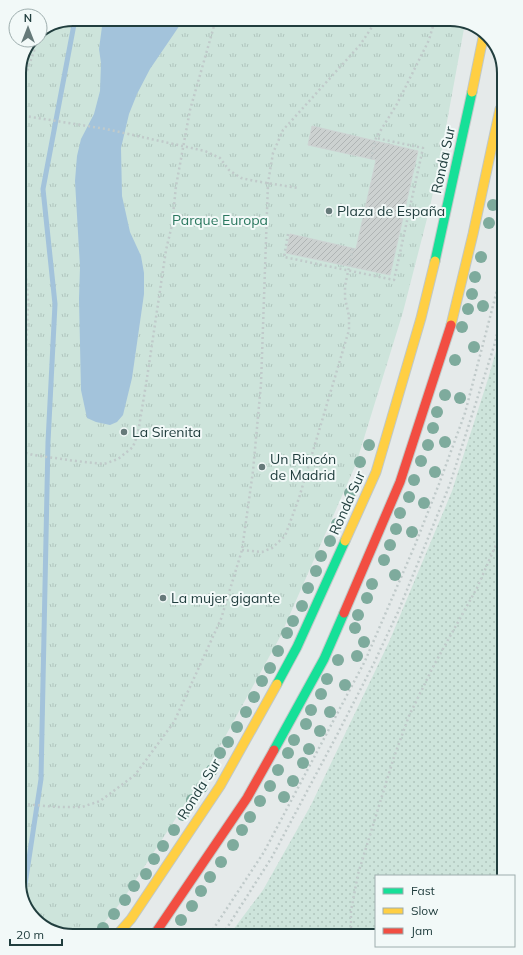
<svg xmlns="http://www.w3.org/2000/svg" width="523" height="955" font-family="Mulish,sans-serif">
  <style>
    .grass { fill: url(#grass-dots) }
    .park { fill: url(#park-tufts) }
    .water { fill: #a3c3db }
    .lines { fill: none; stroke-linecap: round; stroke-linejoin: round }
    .stream { stroke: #a3c3db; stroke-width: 5 }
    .building { fill: url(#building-hatch); stroke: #cdd3d3 }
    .fast-casing { stroke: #c0c8c7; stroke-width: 11 }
    .slow-casing { stroke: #c0c8c7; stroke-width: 11 }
    .jam-casing { stroke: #c0c8c7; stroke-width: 11 }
    .path { stroke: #c0caca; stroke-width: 2.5; stroke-dasharray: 2 3; stroke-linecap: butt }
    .fast { stroke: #16e098; stroke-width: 9 }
    .slow { stroke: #ffcf43; stroke-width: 9 }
    .jam { stroke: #f24e42; stroke-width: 9 }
    .tree { fill: #7eab9d }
    .poi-dot { fill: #667a7a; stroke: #f2f9f8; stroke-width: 1.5 }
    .labels { text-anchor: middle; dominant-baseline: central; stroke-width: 4; stroke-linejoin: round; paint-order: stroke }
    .street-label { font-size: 14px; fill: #213e3e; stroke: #f2f9f8 }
    .poi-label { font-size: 14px; fill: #213e3e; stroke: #f2f9f8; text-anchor: start }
    .park-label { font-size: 14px; fill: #29775e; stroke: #f2f9f8 }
    .rim { fill: none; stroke: #213e3e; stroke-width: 2 }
  </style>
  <defs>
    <pattern id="grass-dots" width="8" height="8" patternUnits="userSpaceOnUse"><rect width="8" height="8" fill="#cde4db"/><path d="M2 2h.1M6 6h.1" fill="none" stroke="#b0c5bd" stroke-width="1.8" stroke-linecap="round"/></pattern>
    <pattern id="park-tufts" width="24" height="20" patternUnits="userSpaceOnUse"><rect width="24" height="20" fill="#cde4db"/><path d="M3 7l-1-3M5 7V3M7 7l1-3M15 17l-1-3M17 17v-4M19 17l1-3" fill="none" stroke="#b0c5bd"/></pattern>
    <pattern id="building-hatch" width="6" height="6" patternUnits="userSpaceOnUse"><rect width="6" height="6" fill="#ccd1d0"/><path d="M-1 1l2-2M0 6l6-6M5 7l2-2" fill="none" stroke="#afb4b4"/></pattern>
  </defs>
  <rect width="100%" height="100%" fill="#e5eaea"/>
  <polygon class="grass" points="501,334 504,876 376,876 376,933 230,934 263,890 311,805 389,642 452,491 488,379"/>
  <polygon class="park" points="73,19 454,19 465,23 442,149 430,207 403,312 356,464 280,637 204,775 122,901 93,936 70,936 43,927 23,903 19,70 33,40 40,40 40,33"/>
  <polygon class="water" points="103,19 184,19 150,69 137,94 129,114 121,148 122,196 130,232 141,256 144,273 144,294 132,378 123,415 117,422 110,425 96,422 87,418 81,390 79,299 80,267 75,181 77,156 81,139 94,114 100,91 101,63 99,49"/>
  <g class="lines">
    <polyline class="stream" points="23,898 41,779 48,442 55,304 43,189 75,19"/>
  </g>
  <polygon class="building" points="312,126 418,151 390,275 286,253 290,234 356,249 376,160 308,145"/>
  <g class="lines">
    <defs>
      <g id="fast">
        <polyline points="435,261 472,92"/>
        <polyline points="277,684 297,647 345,541"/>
        <polyline points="274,750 324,659 344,613"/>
      </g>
      <g id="slow">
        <polyline points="472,92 484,33"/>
        <polyline points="451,325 473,234 500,109"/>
        <polyline points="345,541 376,472 421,318 435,261"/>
        <polyline points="117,935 131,919 220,786 277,684"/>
      </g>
      <g id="jam">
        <polyline points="344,613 400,482 451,325"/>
        <polyline points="154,935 247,798 274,750"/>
      </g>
    </defs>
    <use href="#fast" class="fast-casing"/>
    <use href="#slow" class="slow-casing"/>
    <use href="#jam" class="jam-casing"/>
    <g class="path">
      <polyline points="19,94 34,51 36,40"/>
      <polyline points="19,115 106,129 205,151 220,158 229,170 241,178 255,181 298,188"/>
      <polyline points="371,159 376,138 397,104 429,40 435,19"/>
      <polyline points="20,209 28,299 21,509"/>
      <polyline points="409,214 426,217"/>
      <polyline points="288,234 284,257 394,280 423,148 376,138"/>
      <polyline points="21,453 23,452 33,455 76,461 104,464 118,459 133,447 138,433 147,378 166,250 172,225 176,186 190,110 216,19"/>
      <polyline points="242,550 262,552 272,548 285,536 299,498 349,330 349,316 345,298 345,286 353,248"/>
      <polyline points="23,804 57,807 82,807 100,801 135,775 174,722 221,619 242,550 253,471 261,384 268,183 273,153 283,130 360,45 372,27 375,19"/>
      <polyline points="351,933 351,911 358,874 394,757 409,716 434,665 477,588 502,531"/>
      <polyline points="210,934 264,852 365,661 415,545 439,484 465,413 501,275"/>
      <polyline points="223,934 272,857 337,735 374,663 398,612 450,484 495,343 501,316"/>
    </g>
    <use href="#fast" class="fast"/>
    <use href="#slow" class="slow"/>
    <use href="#jam" class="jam"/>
  </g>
  <g class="tree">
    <circle cx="493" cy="205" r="6"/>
    <circle cx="489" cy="223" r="6"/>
    <circle cx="481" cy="257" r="6"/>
    <circle cx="475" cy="277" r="6"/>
    <circle cx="472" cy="294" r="6"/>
    <circle cx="483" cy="306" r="6"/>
    <circle cx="468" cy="309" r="6"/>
    <circle cx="462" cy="327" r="6"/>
    <circle cx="474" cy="347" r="6"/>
    <circle cx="455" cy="360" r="6"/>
    <circle cx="445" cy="395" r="6"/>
    <circle cx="460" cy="398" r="6"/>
    <circle cx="437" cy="412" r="6"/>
    <circle cx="433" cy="428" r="6"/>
    <circle cx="445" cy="442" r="6"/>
    <circle cx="369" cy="445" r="6"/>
    <circle cx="428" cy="445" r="6"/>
    <circle cx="421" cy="461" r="6"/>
    <circle cx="360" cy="462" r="6"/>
    <circle cx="435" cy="472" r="6"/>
    <circle cx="414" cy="480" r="6"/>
    <circle cx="350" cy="493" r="6"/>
    <circle cx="409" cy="497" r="6"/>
    <circle cx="424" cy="503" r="6"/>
    <circle cx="400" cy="513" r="6"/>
    <circle cx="337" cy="524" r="6"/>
    <circle cx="396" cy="529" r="6"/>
    <circle cx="412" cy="532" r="6"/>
    <circle cx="330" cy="541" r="6"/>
    <circle cx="390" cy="545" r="6"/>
    <circle cx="321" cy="556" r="6"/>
    <circle cx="384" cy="560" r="6"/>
    <circle cx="316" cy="571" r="6"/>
    <circle cx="395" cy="575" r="6"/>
    <circle cx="372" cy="584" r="6"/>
    <circle cx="308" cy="588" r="6"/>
    <circle cx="367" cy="598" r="6"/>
    <circle cx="302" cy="606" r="6"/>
    <circle cx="358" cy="615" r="6"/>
    <circle cx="293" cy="621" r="6"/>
    <circle cx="355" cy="628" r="6"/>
    <circle cx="287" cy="633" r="6"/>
    <circle cx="364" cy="642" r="6"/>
    <circle cx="278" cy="651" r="6"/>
    <circle cx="357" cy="656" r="6"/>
    <circle cx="338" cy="660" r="6"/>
    <circle cx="270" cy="668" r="6"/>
    <circle cx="327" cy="679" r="6"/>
    <circle cx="262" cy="681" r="6"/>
    <circle cx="345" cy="685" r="6"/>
    <circle cx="321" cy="694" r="6"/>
    <circle cx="254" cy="697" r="6"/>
    <circle cx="311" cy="710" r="6"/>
    <circle cx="246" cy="712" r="6"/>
    <circle cx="330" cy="712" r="6"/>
    <circle cx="306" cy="724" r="6"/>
    <circle cx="237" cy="727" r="6"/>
    <circle cx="320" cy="731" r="6"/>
    <circle cx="294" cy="740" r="6"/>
    <circle cx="228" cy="742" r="6"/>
    <circle cx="309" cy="749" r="6"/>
    <circle cx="220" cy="753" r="6"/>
    <circle cx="288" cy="753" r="6"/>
    <circle cx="303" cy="763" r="6"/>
    <circle cx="212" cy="770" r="6"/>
    <circle cx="278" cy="770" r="6"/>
    <circle cx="293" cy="781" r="6"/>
    <circle cx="270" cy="786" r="6"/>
    <circle cx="202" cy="787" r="6"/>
    <circle cx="284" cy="797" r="6"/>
    <circle cx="192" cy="800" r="6"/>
    <circle cx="260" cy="801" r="6"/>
    <circle cx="183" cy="815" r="6"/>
    <circle cx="250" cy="817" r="6"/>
    <circle cx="174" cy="830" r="6"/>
    <circle cx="242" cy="830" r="6"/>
    <circle cx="233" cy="845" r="6"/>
    <circle cx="163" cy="846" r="6"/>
    <circle cx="154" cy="859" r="6"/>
    <circle cx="221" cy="862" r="6"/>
    <circle cx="146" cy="874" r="6"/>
    <circle cx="210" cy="877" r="6"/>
    <circle cx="134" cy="886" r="6"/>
    <circle cx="201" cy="891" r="6"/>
    <circle cx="125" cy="900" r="6"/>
    <circle cx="192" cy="906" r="6"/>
    <circle cx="114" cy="914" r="6"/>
    <circle cx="181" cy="920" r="6"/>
    <circle cx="103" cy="928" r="6"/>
  </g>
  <g class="poi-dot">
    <circle cx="329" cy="211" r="4"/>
    <circle cx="124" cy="432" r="4"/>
    <circle cx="262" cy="467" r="4"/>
    <circle cx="163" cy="598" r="4"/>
  </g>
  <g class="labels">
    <g class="street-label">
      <text transform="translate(443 160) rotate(-78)">Ronda Sur</text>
      <text transform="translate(347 503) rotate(-66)">Ronda Sur</text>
      <text transform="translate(199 789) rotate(-58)">Ronda Sur</text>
    </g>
    <g class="poi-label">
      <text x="337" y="211">Plaza de España</text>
      <text x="132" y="432">La Sirenita</text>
      <text x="270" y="459">Un Rincón<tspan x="270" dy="16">de Madrid</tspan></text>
      <text x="171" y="598">La mujer gigante</text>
    </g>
    <g class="park-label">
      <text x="220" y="220">Parque Europa</text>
    </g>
  </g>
  <path d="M0 0H523V955H0ZM73 26H450A47 47 0 0 1 497 73V882A47 47 0 0 1 450 929H73A47 47 0 0 1 26 882V73A47 47 0 0 1 73 26Z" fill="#f2f9f8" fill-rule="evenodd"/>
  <path class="rim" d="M73 26H450A47 47 0 0 1 497 73V882A47 47 0 0 1 450 929H73A47 47 0 0 1 26 882V73A47 47 0 0 1 73 26Z"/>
  <rect x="375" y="875" width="140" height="72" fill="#f2f9f8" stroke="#9eaeae"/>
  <rect x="383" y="888" width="20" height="6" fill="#16e098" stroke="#9eaeae"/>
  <text x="411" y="895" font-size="12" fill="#213e3e">Fast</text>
  <rect x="383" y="908" width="20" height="6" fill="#ffcf43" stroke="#9eaeae"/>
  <text x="411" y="915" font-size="12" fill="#213e3e">Slow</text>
  <rect x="383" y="928" width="20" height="6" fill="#f24e42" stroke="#9eaeae"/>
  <text x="411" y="935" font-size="12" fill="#213e3e">Jam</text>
  <g transform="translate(28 28)"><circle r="19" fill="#f2f9f8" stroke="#9eaeae"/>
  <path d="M0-3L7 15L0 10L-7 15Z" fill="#667a7a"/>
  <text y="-6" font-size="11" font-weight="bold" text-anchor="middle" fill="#213e3e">N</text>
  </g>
  <path d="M10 939v6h52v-6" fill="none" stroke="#213e3e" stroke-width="2"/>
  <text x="16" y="939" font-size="12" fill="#213e3e" stroke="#f2f9f8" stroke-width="3" paint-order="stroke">20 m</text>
</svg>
